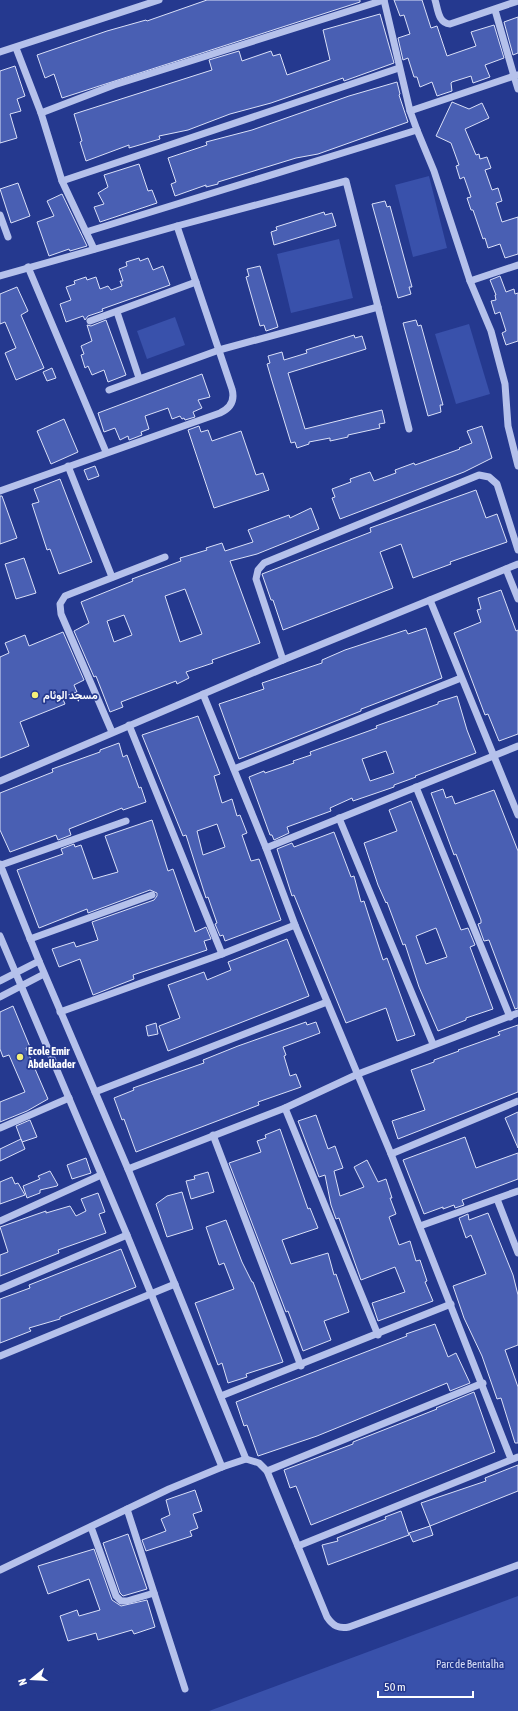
<svg xmlns="http://www.w3.org/2000/svg" width="518" height="1711" font-family="'Asap Condensed',Vazirmatn,sans-serif">
  <style>
    .green { fill: #3951ab }
    .building { fill: #495fb3; stroke: #dae0f8; fill-rule: evenodd }
    .lines { fill: none; stroke-linecap: round; stroke-linejoin: round }
    .minor { stroke: #b5c1eb; stroke-width: 7 }
    .poi-dot { fill: #f5f079; stroke: #25398f; stroke-width: 1.5 }
    .labels { text-anchor: middle; dominant-baseline: central; stroke-width: 3.5; stroke-linejoin: round; paint-order: stroke }
    .poi-label { font-size: 11px; font-weight: bold; fill: #fff; stroke: #25398f; text-anchor: start }
    .park-label { font-size: 11px; fill: #dae0f8; stroke: #25398f }
  </style>
  <rect width="100%" height="100%" fill="#25398f"/>
  <g class="green">
    <polygon points="429,176 447,248 413,257 395,185"/>
    <polygon points="339,239 353,298 291,313 277,254"/>
    <polygon points="175,317 185,345 147,359 137,331"/>
    <polygon points="469,324 490,394 456,404 435,334"/>
    <polygon points="518,1596 518,1711 209,1711"/>
  </g>
  <g class="building">
    <polygon points="207,0 360,0 360,2 62,98 54,74 45,78 37,55 107,31 146,20 147,21"/>
    <polygon points="394,0 422,0 431,28 437,26 447,56 476,46 471,32 494,25 504,58 485,65 490,77 473,83 471,76 452,82 451,83 452,91 437,96 432,82 420,87 417,77 414,77 408,58 403,60 398,38 410,34 404,15 400,16"/>
    <polygon points="380,14 394,63 344,81 343,78 271,103 230,114 188,130 159,136 160,139 129,148 129,145 86,161 80,142 82,141 74,114 212,70 209,60 239,51 242,61 271,51 273,56 280,54 287,75 330,60 323,30"/>
    <polygon points="518,17 518,53 513,55 504,22"/>
    <polygon points="15,66 25,96 17,99 21,111 10,114 17,138 0,143 0,71"/>
    <polygon points="397,82 400,94 399,95 408,122 318,154 296,158 218,182 218,184 206,187 206,185 175,196 171,184 176,182 168,158 207,145 206,142 252,130 349,96"/>
    <polygon points="452,102 469,109 482,103 489,118 465,129 476,155 479,154 480,159 487,157 491,168 485,170 492,190 498,188 502,201 496,203 502,222 518,217 518,254 505,258 500,244 488,248 485,238 483,239 473,210 471,210 467,198 471,197 464,177 460,179 456,166 459,165 451,143 436,136"/>
    <polygon points="139,164 148,191 152,190 157,203 100,222 94,207 104,204 98,193 108,187 104,175"/>
    <polygon points="18,183 30,216 11,223 0,189"/>
    <polygon points="62,194 87,246 70,251 69,249 49,256 37,222 54,216 47,201"/>
    <polygon points="385,201 387,207 390,206 412,287 409,287 411,294 398,298 372,204"/>
    <polygon points="324,212 325,215 332,213 336,226 274,245 271,232 277,230 276,227"/>
    <polygon points="139,258 140,261 148,258 153,270 163,266 170,285 102,309 103,311 88,316 85,320 83,316 66,322 60,304 71,300 66,287 75,284 74,281 86,277 87,280 96,277 100,289 108,286 111,290 122,286 120,281 123,281 119,269 127,266 126,262"/>
    <polygon points="260,266 278,327 266,331 264,325 260,326 246,277 249,276 247,269"/>
    <polygon points="500,276 506,292 514,289 515,294 518,293 518,341 506,345 502,333 506,331 500,312 495,314 491,301 496,300 495,295 496,295 490,280"/>
    <polygon points="17,287 28,311 21,315 44,368 16,380 5,353 16,348 5,322 0,324 0,294"/>
    <polygon points="106,320 126,375 108,382 104,370 92,375 88,366 85,368 81,355 84,354 81,346 92,341 87,325 91,326"/>
    <polygon points="416,320 418,326 421,325 443,405 440,405 441,412 428,416 403,323"/>
    <polygon points="354,335 355,338 362,336 366,349 288,373 305,429 382,410 385,423 379,424 380,428 348,435 348,437 330,441 330,438 309,442 309,444 297,448 295,442 291,443 272,381 267,364 270,363 268,356 282,352 284,360 307,353 306,350"/>
    <polygon points="52,368 56,378 47,381 43,372"/>
    <polygon points="202,374 210,397 198,400 202,408 193,412 195,417 185,420 184,418 182,419 180,416 172,419 168,408 145,416 149,429 141,432 142,435 129,440 128,436 120,440 115,428 104,432 98,413"/>
    <polygon points="64,419 78,452 51,464 37,431"/>
    <polygon points="199,426 201,432 208,430 212,441 241,431 256,475 263,473 269,490 214,508 188,430"/>
    <polygon points="482,426 492,458 464,472 340,519 332,498 335,497 332,489 351,482 350,479 370,472 374,481 396,473 395,470 414,463 415,465 460,449 459,448 472,443 467,431"/>
    <polygon points="95,466 99,476 88,480 84,470"/>
    <polygon points="60,479 92,562 59,574 50,549 47,550 32,504 39,502 34,489"/>
    <polygon points="476,490 486,518 497,514 507,542 450,562 451,564 413,578 401,544 380,552 393,588 283,630 273,600 271,600 262,574 371,532 370,528"/>
    <polygon points="0,496 2,496 17,538 0,544"/>
    <path d="M311 508 319 529 257 554 230 561 260 643 212 660 213 663 186 672 189 678 177 684 176 681 121 702 123 707 110 712 96 676 94 677 74 631 89 623 81 602 133 581 132 579 181 561 180 558 207 550 206 548 222 543 225 551 253 542 248 530 289 515 290 518ZM185 589 202 634 180 642 165 596ZM124 615 132 635 114 642 107 621Z"/>
    <polygon points="24,558 36,593 16,599 5,564"/>
    <polygon points="501,590 516,631 518,630 518,734 499,741 488,714 485,715 454,633 481,622 477,610 481,609 478,598"/>
    <polygon points="426,628 442,678 364,708 361,709 361,711 239,759 219,704 264,689 262,683 322,663 322,660 345,650 406,630 408,634"/>
    <polygon points="63,632 84,680 74,685 77,692 62,697 65,704 20,722 29,746 0,758 0,657 9,653 5,643 25,635 29,646"/>
    <path d="M457 696 467 730 476 753 415 776 416 777 394 785V787L353 801 352 798 330 808 331 811 287 827 289 833 274 840 272 835H270L249 777 264 771 265 773 294 763 293 761 311 755 310 752 377 728 376 726 438 704V702ZM386 751 394 773 370 781 362 759Z"/>
    <path d="M198 716 220 774 214 776 222 803 232 799 237 816 240 815 247 833 242 835 251 861 259 859 281 920 225 941 223 935 220 936 215 924 217 923 208 897 206 898 186 835 183 836 142 735ZM217 824 225 847 203 855 197 831Z"/>
    <polygon points="119,743 123,757 127,755 139,788 141,787 146,802 123,810 122,808 69,829 71,835 58,840 56,835 10,852 0,830 0,793 53,772 52,769 100,752 100,750"/>
    <polygon points="443,789 446,798 452,796 455,804 494,790 518,851 518,1008 515,1009 489,940 484,941 478,924 481,923 481,920 456,854 454,855 431,793"/>
    <path d="M411 801 461 930 468 928 475 945 470 947 493 1009 466 1018V1020L438 1031 419 987 405 944 403 945 387 902 386 903 378 885 364 843 397 831 389 810ZM436 928 447 957 426 964 416 936Z"/>
    <polygon points="152,820 168,871 173,869 195,932 206,927 211,939 204,941 207,950 133,975 134,979 93,995 80,959 59,967 52,949 74,942 76,947 98,940 92,922 154,900 157,896 157,893 150,890 88,913 87,909 39,928 17,870 63,854 61,849 74,844 75,847 81,845 93,879 118,872 105,836"/>
    <polygon points="334,832 351,877 354,876 361,902 364,901 383,960 387,958 415,1035 397,1041 386,1008 346,1023 294,895 292,896 277,849 292,843 294,847"/>
    <polygon points="287,939 309,996 168,1051 159,1026 180,1018 168,985 204,972 207,980 231,970 228,962"/>
    <polygon points="13,1006 30,1047 26,1048 48,1099 27,1111 0,1122 0,1102 25,1092 9,1055 3,1057 0,1049 0,1012"/>
    <polygon points="306,1022 307,1025 316,1022 320,1033 283,1047 286,1055 284,1056 290,1076 296,1074 301,1087 258,1102 259,1105 136,1152 124,1119 122,1120 114,1098 134,1090 133,1088 204,1063 203,1060 238,1046"/>
    <polygon points="156,1023 158,1034 148,1036 146,1026"/>
    <polygon points="518,1025 518,1092 398,1139 392,1121 425,1110 411,1070 434,1062 434,1060 459,1051 458,1050 500,1035 498,1032"/>
    <polygon points="518,1112 518,1148 505,1118"/>
    <polygon points="316,1115 328,1149 335,1146 343,1168 334,1171 340,1196 364,1187 354,1167 367,1160 378,1182 386,1179 392,1198 390,1198 396,1214 389,1217 399,1245 410,1241 416,1261 420,1260 427,1281 425,1282 433,1301 378,1321 372,1303 405,1292 395,1267 361,1280 339,1218 336,1219 331,1205 325,1175 319,1177 298,1121"/>
    <polygon points="30,1120 37,1137 22,1142 16,1126"/>
    <polygon points="280,1129 308,1209 310,1208 318,1228 282,1240 291,1264 328,1253 334,1275 336,1274 349,1312 324,1321 331,1340 303,1351 288,1311 286,1312 229,1163 261,1152 257,1141 266,1138 265,1135"/>
    <polygon points="465,1137 476,1168 518,1153 518,1179 462,1200 464,1205 455,1208 454,1205 443,1209 443,1207 424,1214 403,1160"/>
    <polygon points="21,1139 25,1149 0,1161 0,1149"/>
    <polygon points="86,1158 91,1173 72,1179 67,1165"/>
    <polygon points="50,1171 58,1185 57,1186 40,1190 40,1193 27,1198 23,1186 40,1179 38,1176"/>
    <polygon points="208,1172 214,1192 191,1199 186,1181 195,1179 194,1176"/>
    <polygon points="12,1177 15,1184 18,1183 25,1195 0,1204 0,1182"/>
    <polygon points="182,1192 193,1229 167,1237 156,1204 167,1196"/>
    <polygon points="98,1193 105,1212 99,1214 106,1233 58,1250 59,1253 0,1276 0,1255 8,1252 0,1227 46,1211 46,1213 70,1206 76,1216 86,1211 81,1199"/>
    <polygon points="488,1213 513,1275 518,1295 518,1345 505,1350 518,1387 518,1443 515,1443 501,1398 497,1399 482,1356 464,1318 453,1286 486,1274 471,1235 466,1238 459,1218 468,1214 469,1220"/>
    <polygon points="226,1220 242,1262 252,1282 253,1282 283,1362 246,1374 247,1377 228,1383 222,1363 218,1365 195,1303 234,1289 224,1263 219,1265 206,1227"/>
    <polygon points="121,1249 136,1287 60,1317 60,1319 29,1328 31,1331 0,1343 0,1299 30,1288 29,1285"/>
    <polygon points="435,1324 448,1357 456,1353 470,1383 450,1391 447,1383 317,1436 258,1456 247,1425 244,1426 236,1402 407,1336 406,1334"/>
    <polygon points="474,1392 495,1452 311,1525 296,1486 290,1488 284,1470 353,1444 353,1442 437,1409 436,1408"/>
    <polygon points="518,1465 518,1491 430,1526 433,1535 413,1542 409,1533 430,1526 421,1503 486,1481 485,1478"/>
    <polygon points="195,1490 202,1511 193,1514 198,1528 190,1531 192,1536 146,1551 142,1540 166,1531 161,1519 170,1515 166,1500"/>
    <polygon points="401,1511 409,1535 328,1565 322,1545 338,1541 337,1538 386,1519 385,1517"/>
    <polygon points="128,1534 147,1589 123,1596 120,1593 103,1543"/>
    <polygon points="94,1549 112,1600 121,1606 147,1600 155,1627 134,1634 132,1630 98,1640 96,1633 68,1641 60,1616 77,1610 79,1616 100,1610 89,1579 48,1594 38,1566"/>
  </g>
  <g class="lines">
    <g class="minor">
      <path d="M435 0C438 9 438 23 450 24L518 1"/>
      <polyline points="16,48 41,113 62,181 86,232 417,130 410,111 384,0"/>
      <polyline points="0,52 159,0"/>
      <polyline points="518,75 514,76 518,89"/>
      <polyline points="410,111 514,76 495,10"/>
      <polyline points="41,113 114,85 384,0"/>
      <polyline points="417,130 434,171 470,281 491,331 505,384 508,426 518,466"/>
      <polyline points="62,181 399,68"/>
      <polyline points="0,215 8,237"/>
      <polyline points="86,232 94,249"/>
      <polyline points="28,267 106,452"/>
      <polyline points="0,276 177,226 346,181 409,429"/>
      <polyline points="470,281 518,265"/>
      <polyline points="117,312 139,378"/>
      <polyline points="90,321 196,282"/>
      <polyline points="109,390 219,350 378,307"/>
      <polyline points="68,466 112,577"/>
      <path d="M0 491 220 413C231 408 235 400 232 389L177 226"/>
      <polyline points="506,569 518,599"/>
      <polyline points="430,600 518,815"/>
      <polyline points="283,660 256,579 258,570 264,563 479,475 489,477 497,484 518,550"/>
      <polyline points="203,694 266,848 295,925 391,1154 511,1459"/>
      <polyline points="129,725 222,954"/>
      <polyline points="112,732 61,614 60,604 65,596 70,594 165,557"/>
      <polyline points="234,769 461,678"/>
      <polyline points="0,781 283,660 518,564"/>
      <polyline points="416,787 510,1017"/>
      <polyline points="339,818 433,1044"/>
      <polyline points="266,848 518,746"/>
      <polyline points="0,864 39,961 128,1169 246,1459"/>
      <polyline points="1,865 126,821"/>
      <polyline points="0,936 127,1235 222,1467"/>
      <polyline points="30,939 152,895"/>
      <polyline points="0,981 39,961"/>
      <polyline points="0,997 44,974"/>
      <polyline points="60,1012 222,954 295,925"/>
      <polyline points="95,1092 327,1002"/>
      <polyline points="285,1108 378,1335"/>
      <polyline points="0,1128 69,1098"/>
      <polyline points="213,1135 301,1366"/>
      <polyline points="391,1154 518,1101"/>
      <polyline points="128,1169 285,1108 358,1074 518,1013"/>
      <polyline points="497,1199 518,1253"/>
      <polyline points="0,1221 101,1175"/>
      <polyline points="420,1226 518,1191"/>
      <polyline points="0,1289 127,1235"/>
      <polyline points="0,1356 175,1284"/>
      <polyline points="221,1396 451,1304"/>
      <polyline points="267,1471 483,1383"/>
      <polyline points="127,1509 185,1689"/>
      <polyline points="91,1527 116,1596 121,1601 127,1601 154,1593"/>
      <polyline points="298,1546 518,1457"/>
      <path d="M0 1570 169 1489 222 1467 246 1459 259 1463 267 1471 327 1617C333 1626 339 1629 349 1627L518 1565"/>
    </g>
  </g>
  <g class="poi-dot">
    <circle cx="35" cy="695" r="4"/>
    <circle cx="20" cy="1057" r="4"/>
  </g>
  <g class="labels">
    <g class="poi-label">
      <text x="43" y="695">مسجد الوئام</text>
      <text x="28" y="1051">Ecole Emir<tspan x="28" dy="13">Abdelkader</tspan></text>
    </g>
    <g class="park-label">
      <text x="470" y="1664">Parc de Bentalha</text>
    </g>
  </g>
  <g transform="translate(32 1679) rotate(252)" stroke="#25398f" stroke-width="3" paint-order="stroke">
  <path d="M0-3L7 15L0 10L-7 15Z" fill="#ffffff"/>
  <text y="-6" font-size="11" font-weight="bold" text-anchor="middle" fill="#ffffff">N</text>
  </g>
  <path d="M378 1691v6h95v-6" fill="none" stroke="#ffffff" stroke-width="2"/>
  <text x="384" y="1691" font-size="12" fill="#ffffff" stroke="#25398f" stroke-width="3" paint-order="stroke">50 m</text>
</svg>
